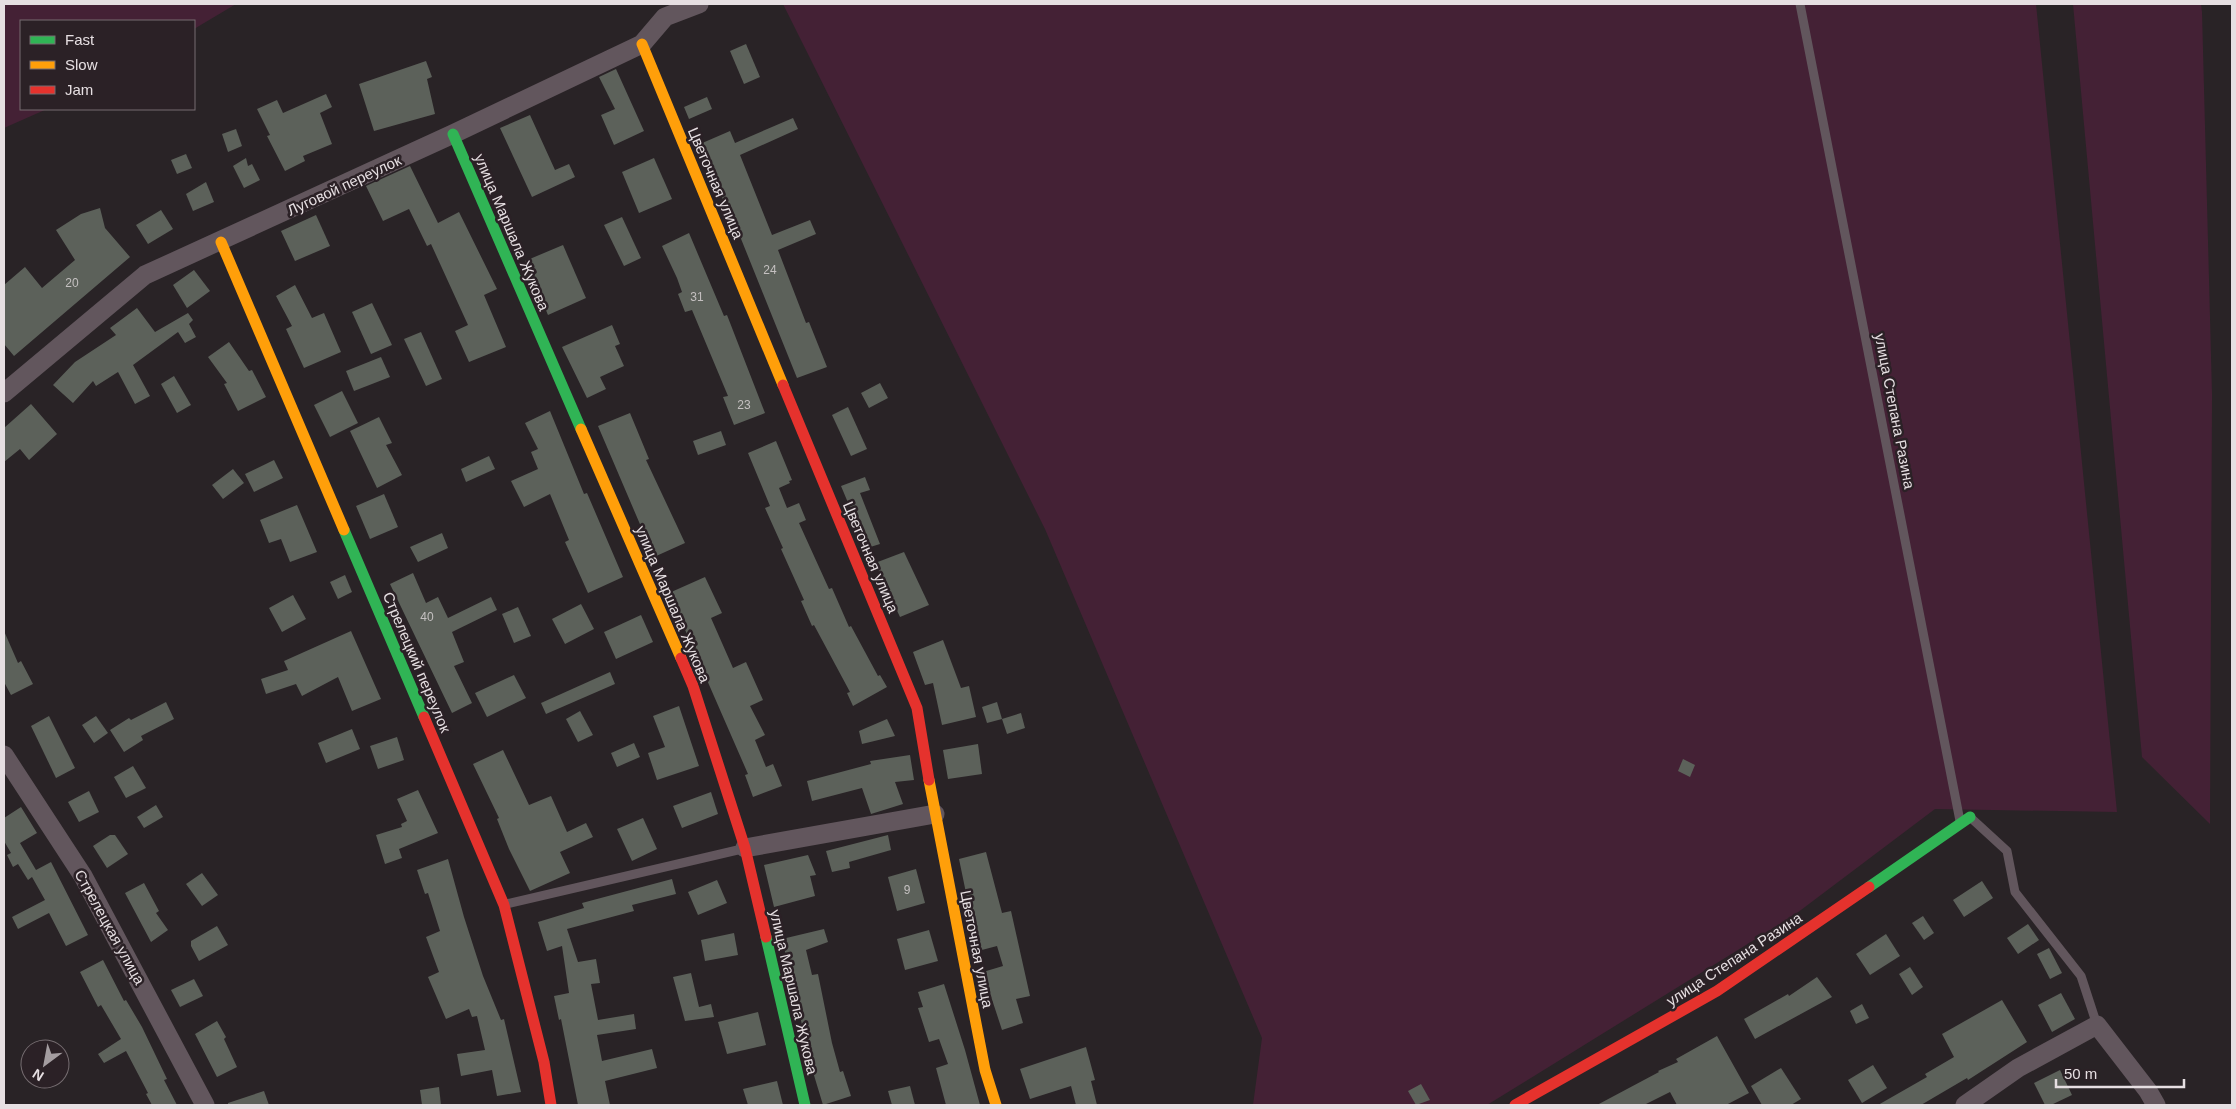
<svg xmlns="http://www.w3.org/2000/svg" width="2236" height="1109" font-family="Helvetica,sans-serif">
  <style>
    .green { fill: #442135 }
    .building { fill: #5c615a }
    .lines { fill: none; stroke-linecap: round; stroke-linejoin: round }
    .lane { stroke: #62565d; stroke-width: 9 }
    .street { stroke: #62565d; stroke-width: 19 }
    .fast { stroke: #30b455; stroke-width: 11 }
    .slow { stroke: #ff9f0a; stroke-width: 11 }
    .jam { stroke: #e5322d; stroke-width: 11 }
    .labels { text-anchor: middle; dominant-baseline: central; stroke-width: 5; stroke-linejoin: round; paint-order: stroke }
    .number-label { font-size: 12px; fill: #c4c0c0 }
    .street-label { font-size: 15px; fill: #e6dfe2; stroke: #2b2126 }
  </style>
  <rect width="100%" height="100%" fill="#292326"/>
  <g class="green">
    <polygon points="4,4 236,4 194,29 194,21 21,21 21,109 47,109 4,128"/>
    <polygon points="783,4 2036,4 2117,812 1935,809 1793,916 1487,1105 1253,1105 1262,1038 1045,529"/>
    <polygon points="2073,4 2201,4 2202,12 2212,394 2210,824 2142,757"/>
  </g>
  <g class="building">
    <polygon points="746,44 760,77 744,84 730,51"/>
    <polygon points="426,61 432,77 427,79 435,114 374,131 359,84"/>
    <polygon points="616,69 644,131 614,145 601,115 615,109 599,77"/>
    <polygon points="326,94 332,107 320,113 332,144 303,156 305,161 285,171 267,136 270,135 257,109 277,100 283,113"/>
    <polygon points="707,97 712,109 689,119 684,107"/>
    <polygon points="530,115 555,170 569,164 575,177 532,197 500,128"/>
    <polygon points="793,118 798,129 740,155 772,235 810,220 816,234 778,250 806,323 809,322 827,367 797,378 725,199 723,200 700,144 730,131 735,143"/>
    <polygon points="236,129 242,146 228,152 222,134"/>
    <polygon points="186,154 192,168 177,174 171,160"/>
    <polygon points="246,158 248,166 252,164 260,180 244,188 233,166"/>
    <polygon points="654,158 672,199 639,213 622,172"/>
    <polygon points="410,166 438,223 459,212 497,289 484,295 506,347 469,362 455,331 468,325 431,244 427,246 409,209 383,221 366,186"/>
    <polygon points="206,182 214,202 193,211 186,194"/>
    <polygon points="100,208 105,228 130,257 14,356 4,344 4,285 25,267 42,288 75,260 56,230 81,214"/>
    <polygon points="161,210 173,229 148,244 136,225"/>
    <polygon points="316,215 330,246 295,261 281,231"/>
    <polygon points="622,217 641,258 624,266 604,225"/>
    <polygon points="689,233 724,316 727,315 765,413 734,425 723,397 728,396 692,310 685,312 678,294 682,292 677,278 662,246"/>
    <polygon points="563,245 586,298 548,315 525,261"/>
    <polygon points="194,270 210,291 187,308 173,285"/>
    <polygon points="295,285 312,318 324,313 341,352 304,368 286,329 292,326 276,296"/>
    <polygon points="372,303 392,345 371,354 352,312"/>
    <polygon points="137,308 155,332 188,313 193,320 189,324 196,337 185,343 178,332 133,365 150,396 135,404 118,372 96,386 93,381 73,403 53,385 75,362 116,335 110,328"/>
    <polygon points="612,325 620,344 615,346 624,366 600,377 606,389 587,398 562,347"/>
    <polygon points="421,332 442,379 426,386 404,339"/>
    <polygon points="229,342 249,371 252,370 266,397 238,411 224,384 227,383 208,357"/>
    <polygon points="381,357 390,377 354,391 346,371"/>
    <polygon points="174,376 191,405 177,413 161,384"/>
    <polygon points="880,383 888,398 869,408 861,393"/>
    <polygon points="342,391 358,423 330,437 314,405"/>
    <polygon points="31,404 57,434 29,460 20,449 4,462 4,428"/>
    <polygon points="848,407 867,449 851,456 832,415"/>
    <polygon points="550,411 584,494 587,493 623,577 588,593 565,542 569,540 550,494 524,507 511,481 538,469 531,452 538,449 525,423"/>
    <polygon points="630,413 649,459 646,460 685,543 654,557 598,426"/>
    <polygon points="379,417 392,443 386,445 402,475 377,488 350,431"/>
    <polygon points="721,431 726,445 698,455 693,441"/>
    <polygon points="776,441 792,480 789,481 790,483 779,488 787,508 799,503 806,520 799,523 829,589 832,588 849,627 851,626 878,676 880,675 887,687 853,706 847,693 850,692 814,625 812,626 801,601 804,600 781,549 783,548 765,508 770,506 748,453"/>
    <polygon points="489,456 495,469 466,482 461,469"/>
    <polygon points="274,460 283,478 254,492 245,474"/>
    <polygon points="233,469 244,483 223,499 212,485"/>
    <polygon points="865,477 870,490 860,493 880,544 867,548 841,486"/>
    <polygon points="384,494 398,527 370,539 356,506"/>
    <polygon points="297,505 317,552 290,562 281,539 269,543 260,520"/>
    <polygon points="442,533 448,548 418,562 410,547"/>
    <polygon points="904,552 929,605 900,617 875,563"/>
    <polygon points="413,573 426,603 438,597 448,618 491,597 497,610 452,632 464,662 454,666 472,703 452,713 390,584"/>
    <polygon points="345,575 352,592 338,599 330,582"/>
    <polygon points="705,577 722,613 711,618 733,668 746,662 763,700 750,706 765,735 755,740 766,767 773,764 782,786 753,797 745,775 748,774 669,593"/>
    <polygon points="293,595 306,619 282,632 269,608"/>
    <polygon points="581,604 594,629 565,644 552,619"/>
    <polygon points="518,607 531,636 514,643 502,614"/>
    <polygon points="641,615 653,642 616,659 604,632"/>
    <polygon points="4,631 18,663 21,661 33,684 11,695 4,682"/>
    <polygon points="351,631 381,699 352,711 338,677 302,696 296,684 266,694 261,679 288,670 284,661"/>
    <polygon points="943,640 961,688 969,686 976,717 942,725 933,683 925,685 913,652"/>
    <polygon points="610,672 615,684 546,714 541,703"/>
    <polygon points="514,675 526,698 487,717 475,693"/>
    <polygon points="166,702 174,719 141,736 143,740 124,752 110,730 129,718 131,720"/>
    <polygon points="997,702 1002,719 987,723 982,707"/>
    <polygon points="679,706 699,766 657,780 648,753 665,747 653,716"/>
    <polygon points="580,711 593,735 578,742 566,719"/>
    <polygon points="1021,713 1025,728 1007,734 1002,719"/>
    <polygon points="49,716 75,768 56,778 31,726"/>
    <polygon points="96,716 108,733 94,743 82,725"/>
    <polygon points="887,719 895,736 862,744 859,731"/>
    <polygon points="352,729 360,749 326,763 318,743"/>
    <polygon points="397,737 404,760 378,769 370,746"/>
    <polygon points="634,743 640,757 617,767 611,753"/>
    <polygon points="978,744 982,774 948,779 943,750"/>
    <polygon points="503,750 529,805 551,796 567,832 586,823 593,837 560,852 570,873 530,891 509,849 497,819 499,818 473,764"/>
    <polygon points="910,755 914,780 895,782 903,804 871,814 862,788 812,801 807,781 871,764 870,761"/>
    <polygon points="1683,759 1695,765 1690,777 1678,771"/>
    <polygon points="133,766 146,788 126,798 114,777"/>
    <polygon points="418,790 438,833 399,849 402,858 385,864 376,835 402,827 401,824 407,821 397,799"/>
    <polygon points="89,791 99,812 79,822 68,802"/>
    <polygon points="711,792 718,814 682,828 673,806"/>
    <polygon points="156,805 163,817 144,828 137,817"/>
    <polygon points="21,807 37,833 20,843 36,870 51,862 88,935 66,946 49,913 18,929 12,917 45,900 32,877 28,880 18,864 13,867 7,855 11,853 4,841 4,818"/>
    <polygon points="643,818 657,849 632,861 617,829"/>
    <polygon points="110,835 115,835 128,854 107,868 93,846"/>
    <polygon points="888,835 891,850 849,862 850,868 832,872 826,851"/>
    <polygon points="986,852 1002,913 1011,911 1030,996 1016,999 1023,1023 1002,1030 983,972 1003,966 997,946 978,951 959,859"/>
    <polygon points="808,855 816,875 810,876 815,896 774,907 764,865"/>
    <polygon points="448,859 464,917 483,976 501,1020 504,1019 521,1092 497,1096 492,1070 461,1076 457,1054 485,1050 477,1016 472,1017 469,1009 446,1019 428,977 439,972 426,937 440,931 428,893 425,894 417,870"/>
    <polygon points="916,869 925,903 897,911 888,877"/>
    <polygon points="202,873 218,895 202,906 186,884"/>
    <polygon points="672,879 676,894 632,905 634,911 567,929 578,962 596,959 600,983 591,984 598,1020 634,1014 636,1029 597,1035 602,1061 652,1049 657,1068 605,1081 610,1105 578,1105 561,1019 559,1020 554,996 569,993 562,946 547,951 538,922 584,908 582,903"/>
    <polygon points="717,880 727,903 698,915 688,892"/>
    <polygon points="1982,881 1993,898 1964,917 1953,900"/>
    <polygon points="144,883 159,911 156,913 168,930 151,942 125,893"/>
    <polygon points="1923,916 1934,933 1924,940 1912,923"/>
    <polygon points="2028,924 2039,940 2018,954 2007,938"/>
    <polygon points="217,926 228,945 199,961 191,946 191,941"/>
    <polygon points="824,929 828,942 806,950 812,975 818,974 832,1043 840,1072 843,1071 851,1096 823,1105 813,1072 782,939"/>
    <polygon points="929,930 938,961 905,970 897,939"/>
    <polygon points="734,933 738,955 705,961 701,940"/>
    <polygon points="1886,934 1900,956 1870,975 1856,954"/>
    <polygon points="2049,948 2062,973 2050,979 2037,954"/>
    <polygon points="103,960 124,1001 126,1000 142,1027 167,1079 164,1080 177,1105 152,1105 146,1094 148,1093 126,1051 104,1063 98,1054 121,1039 101,1005 98,1007 80,972"/>
    <polygon points="1910,967 1923,987 1912,995 1899,974"/>
    <polygon points="691,973 699,1007 711,1004 714,1017 685,1021 673,977"/>
    <polygon points="1817,977 1832,997 1755,1039 1744,1019 1788,994 1789,996"/>
    <polygon points="194,979 203,996 180,1007 171,990"/>
    <polygon points="944,984 965,1050 980,1105 946,1105 936,1068 948,1064 939,1039 929,1042 918,1008 923,1007 918,992"/>
    <polygon points="2061,993 2075,1019 2052,1032 2038,1005"/>
    <polygon points="2002,1000 2027,1042 1968,1080 1967,1078 1921,1105 1878,1105 1927,1077 1925,1074 1954,1057 1942,1034"/>
    <polygon points="1862,1004 1869,1018 1856,1024 1850,1011"/>
    <polygon points="758,1012 766,1045 727,1054 718,1022"/>
    <polygon points="217,1021 226,1037 224,1039 237,1067 217,1077 195,1034"/>
    <polygon points="1717,1036 1749,1093 1726,1105 1677,1105 1670,1092 1644,1105 1597,1105 1659,1072 1658,1071 1678,1062 1676,1059"/>
    <polygon points="1086,1047 1095,1080 1091,1081 1097,1105 1076,1105 1071,1086 1030,1099 1020,1069"/>
    <polygon points="1873,1065 1887,1088 1862,1103 1848,1080"/>
    <polygon points="1781,1068 1801,1099 1791,1105 1762,1105 1751,1086"/>
    <polygon points="2060,1070 2072,1095 2051,1105 2045,1105 2034,1083"/>
    <polygon points="777,1081 783,1105 748,1105 743,1089"/>
    <polygon points="1421,1084 1430,1100 1416,1105 1408,1091"/>
    <polygon points="910,1086 915,1105 892,1105 888,1091"/>
    <polygon points="439,1087 441,1105 422,1105 420,1090"/>
    <polygon points="264,1091 269,1105 228,1105 228,1103"/>
  </g>
  <g class="lines">
    <g class="lane">
      <polyline points="1800,4 1960,821"/>
      <polyline points="1971,818 2007,851 2015,892 2081,976 2097,1025"/>
      <polyline points="506,904 742,849"/>
    </g>
    <g class="street">
      <polyline points="4,393 145,275 453,134 642,44 665,17 699,4"/>
      <polyline points="4,755 83,876 205,1105"/>
      <polyline points="745,848 935,814"/>
      <polyline points="1965,1105 2018,1068 2097,1025 2148,1091 2156,1105"/>
    </g>
    <g class="fast">
      <polyline points="453,134 581,429"/>
      <polyline points="344,530 424,717"/>
      <polyline points="1869,887 1970,817"/>
      <polyline points="766,937 805,1105"/>
    </g>
    <g class="slow">
      <polyline points="642,44 783,385"/>
      <polyline points="221,242 344,530"/>
      <polyline points="581,429 681,658"/>
      <polyline points="929,780 985,1070 996,1105"/>
    </g>
    <g class="jam">
      <polyline points="783,385 917,708 929,780"/>
      <polyline points="681,658 693,686 745,848 766,937"/>
      <polyline points="424,717 504,905 544,1062 551,1105"/>
      <polyline points="1515,1105 1717,991 1869,887"/>
    </g>
  </g>
  <g class="labels">
    <g class="number-label">
      <text x="770" y="270">24</text>
      <text x="72" y="283">20</text>
      <text x="697" y="297">31</text>
      <text x="744" y="405">23</text>
      <text x="427" y="617">40</text>
      <text x="907" y="890">9</text>
    </g>
    <g class="street-label">
      <text transform="translate(716 183) rotate(67)">Цветочная улица</text>
      <text transform="translate(344 185) rotate(-25)">Луговой переулок</text>
      <text transform="translate(512 232) rotate(67)">улица Маршала Жукова</text>
      <text transform="translate(1895 411) rotate(79)">улица Степана Разина</text>
      <text transform="translate(871 557) rotate(67)">Цветочная улица</text>
      <text transform="translate(673 604) rotate(67)">улица Маршала Жукова</text>
      <text transform="translate(417 662) rotate(67)">Стрелецкий переулок</text>
      <text transform="translate(110 927) rotate(61)">Стрелецкая улица</text>
      <text transform="translate(977 949) rotate(79)">Цветочная улица</text>
      <text transform="translate(1734 959) rotate(-33)">улица Степана Разина</text>
      <text transform="translate(794 992) rotate(77)">улица Маршала Жукова</text>
    </g>
  </g>
  <rect width="2236" height="1109" fill="none" stroke="#e6dfe2" stroke-width="10"/>
  <rect x="20" y="20" width="175" height="90" fill="#2b2126" stroke="#766d71"/>
  <rect x="30" y="36" width="25" height="8" fill="#30b455" stroke="#766d71"/>
  <text x="65" y="45" font-size="15" fill="#e6dfe2">Fast</text>
  <rect x="30" y="61" width="25" height="8" fill="#ff9f0a" stroke="#766d71"/>
  <text x="65" y="70" font-size="15" fill="#e6dfe2">Slow</text>
  <rect x="30" y="86" width="25" height="8" fill="#e5322d" stroke="#766d71"/>
  <text x="65" y="95" font-size="15" fill="#e6dfe2">Jam</text>
  <g transform="translate(45 1064) rotate(212)"><circle r="24" fill="#2b2126" stroke="#766d71"/>
  <path d="M0-4L9 19L0 12L-9 19Z" fill="#a49da0"/>
  <text y="-8" font-size="14" font-weight="bold" text-anchor="middle" fill="#e6dfe2">N</text>
  </g>
  <path d="M2056 1079v8h128v-8" fill="none" stroke="#e6dfe2" stroke-width="2.5"/>
  <text x="2064" y="1079" font-size="15" fill="#e6dfe2" stroke="#2b2126" stroke-width="4" paint-order="stroke">50 m</text>
</svg>
